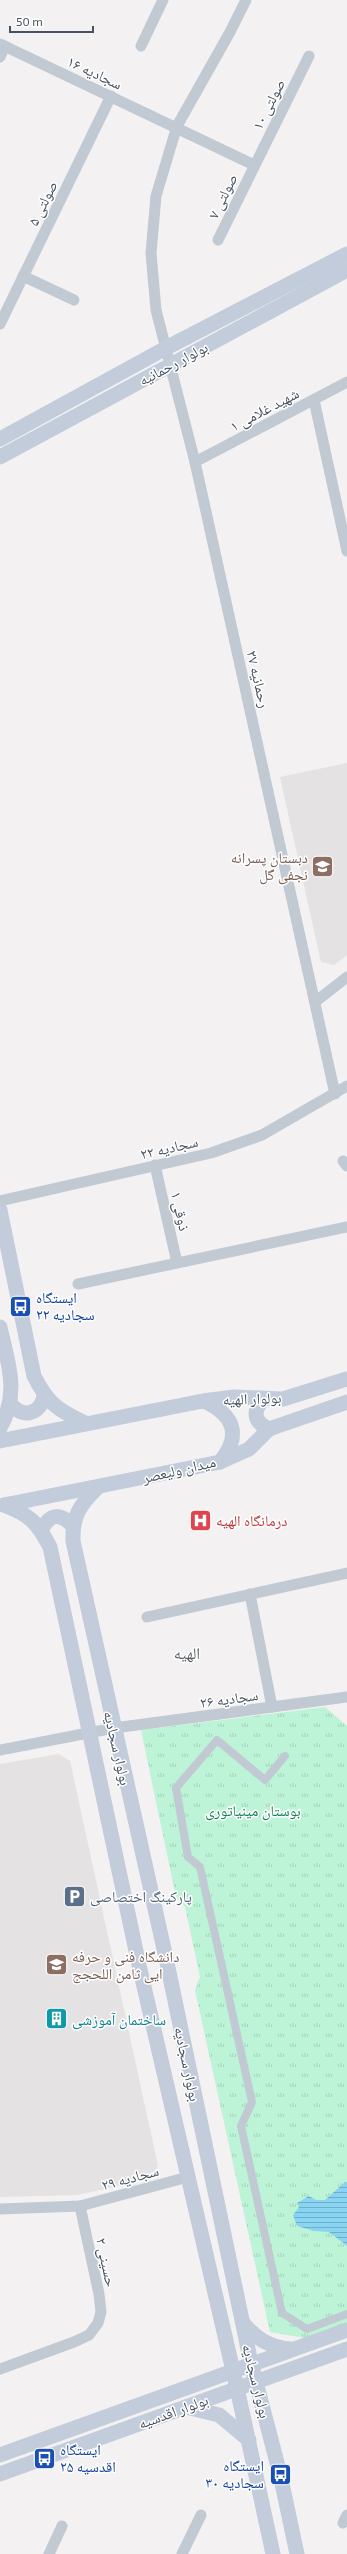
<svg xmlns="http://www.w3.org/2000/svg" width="347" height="2554" font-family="'Exo 2','Noto Naskh Arabic',sans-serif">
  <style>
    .education { fill: #e4e2e3 }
    .park { fill: url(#park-tufts) }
    .water { fill: url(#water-rules) }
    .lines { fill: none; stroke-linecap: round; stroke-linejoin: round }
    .pedestrian { stroke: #c1cad3; stroke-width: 8 }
    .minor { stroke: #c1cad3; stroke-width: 11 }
    .secondary { stroke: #c2ccdb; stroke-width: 15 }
    .labels { text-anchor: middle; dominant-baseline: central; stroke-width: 3; stroke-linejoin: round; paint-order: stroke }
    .street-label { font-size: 15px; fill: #475260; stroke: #fff }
    .education-label { font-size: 15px; fill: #785e54; stroke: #fff; text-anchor: end }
    .transit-label { font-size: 15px; fill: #164399; stroke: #fff; text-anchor: start }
    .health-label { font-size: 15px; fill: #be3a42; stroke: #fff; text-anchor: start }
    .park-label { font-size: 15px; fill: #118253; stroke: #fff }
    .service-label { font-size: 15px; fill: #4e5e75; stroke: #fff; text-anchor: start }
    .culture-label { font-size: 15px; fill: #0d838f; stroke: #fff; text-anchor: start }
    .neighbourhood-label { font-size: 16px; fill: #5d6066; stroke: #fff }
  </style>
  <defs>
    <pattern id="park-tufts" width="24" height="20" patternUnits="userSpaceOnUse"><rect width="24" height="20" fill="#bdf3d6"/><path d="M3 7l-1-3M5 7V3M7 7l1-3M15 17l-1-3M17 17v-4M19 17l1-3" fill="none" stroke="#a4d2ba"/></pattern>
    <pattern id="water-rules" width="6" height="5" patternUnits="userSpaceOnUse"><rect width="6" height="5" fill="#88d4f2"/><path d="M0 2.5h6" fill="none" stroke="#71afc7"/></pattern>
  </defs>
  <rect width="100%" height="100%" fill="#f3f1f1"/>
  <g class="education">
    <polygon points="347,763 347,955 334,965 321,962 280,777"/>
    <polygon points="59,1754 70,1761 158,2166 150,2179 77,2195 0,2197 0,1764"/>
  </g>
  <polygon class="park" points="325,1707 347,1726 347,2326 311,2339 270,2332 195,1990 200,1977 185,1907 176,1897 141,1730"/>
  <polygon class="water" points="345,2182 347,2183 347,2246 329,2232 314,2231 297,2226 293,2215 299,2207 297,2203 309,2196 316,2200 325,2200"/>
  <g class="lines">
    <polyline class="pedestrian" points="285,1756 265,1780 217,1740 176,1788 188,1857 200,1867 252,2102 241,2126 282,2313 307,2329 347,2314"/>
    <g class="minor">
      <polyline points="246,0 230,32 177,126 156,196 151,253 156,310 195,462 335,1094"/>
      <polyline points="0,44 254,165"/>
      <polyline points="141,46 163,0"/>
      <polyline points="0,57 5,46"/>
      <polyline points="218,240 309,56"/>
      <polyline points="23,276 74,300"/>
      <polyline points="0,324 111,96"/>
      <polyline points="314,400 347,551"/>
      <polyline points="195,462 347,382"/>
      <polyline points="315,1002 347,977"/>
      <polyline points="343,1161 347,1166"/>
      <polyline points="155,1165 177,1263"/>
      <polyline points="0,1201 211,1153 262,1135 347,1086"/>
      <polyline points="78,1284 347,1227"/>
      <polyline points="250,1594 272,1707"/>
      <polyline points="147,1617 347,1573"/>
      <polyline points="0,1750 114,1728 347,1697"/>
      <polyline points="0,2209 80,2206 188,2177"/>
      <polyline points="0,2369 74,2342 89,2335 98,2323 101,2312 99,2294 80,2206"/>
      <polyline points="343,2523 347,2515"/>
      <polyline points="49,2554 62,2526"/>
      <polyline points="182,2554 201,2515"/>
    </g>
    <g class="secondary">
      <polyline points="0,439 166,348 347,254"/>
      <polyline points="0,457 347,270"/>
      <path d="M0 1210 34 1376C48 1404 58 1410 85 1423"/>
      <path d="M0 1327C8 1364 20 1392 0 1428"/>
      <path d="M263 1400C252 1412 254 1422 269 1429"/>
      <path d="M204 1401C234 1415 242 1435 220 1462"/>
      <path d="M10 1403C22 1419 40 1415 44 1396"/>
      <polyline points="0,1441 203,1401 234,1397 283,1399 347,1379"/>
      <path d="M97 1488C80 1505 72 1516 73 1541L166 1958 251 2363 280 2474 297 2554"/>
      <path d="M4 1505C30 1515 37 1522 50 1547L139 1965 237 2388 273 2554"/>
      <polyline points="4,1505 220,1462 249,1449 269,1429 347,1402"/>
      <path d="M41 1531C49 1514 59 1512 72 1525"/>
      <path d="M243 2323C256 2339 270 2347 290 2349"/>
      <polyline points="186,2407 219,2415 249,2440"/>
      <polyline points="0,2455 347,2330"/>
      <polyline points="0,2474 347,2349"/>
    </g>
  </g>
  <defs>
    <symbol id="school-square" viewBox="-11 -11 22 22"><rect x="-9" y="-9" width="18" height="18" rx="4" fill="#8d6e63" stroke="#fff"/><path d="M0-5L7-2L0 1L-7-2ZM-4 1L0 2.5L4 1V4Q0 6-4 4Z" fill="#fff"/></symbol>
    <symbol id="bus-square" viewBox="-11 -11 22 22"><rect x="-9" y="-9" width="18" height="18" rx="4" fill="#1a4fb4" stroke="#fff"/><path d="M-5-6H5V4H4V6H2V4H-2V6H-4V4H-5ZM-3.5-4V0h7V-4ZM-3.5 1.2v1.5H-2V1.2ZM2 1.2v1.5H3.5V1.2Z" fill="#fff"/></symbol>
    <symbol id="hospital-square" viewBox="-11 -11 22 22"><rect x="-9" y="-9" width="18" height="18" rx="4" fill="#e0444e" stroke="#fff"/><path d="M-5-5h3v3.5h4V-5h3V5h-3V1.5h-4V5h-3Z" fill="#fff"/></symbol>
    <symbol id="parking-square" viewBox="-11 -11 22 22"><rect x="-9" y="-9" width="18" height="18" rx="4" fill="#5c6f8a" stroke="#fff"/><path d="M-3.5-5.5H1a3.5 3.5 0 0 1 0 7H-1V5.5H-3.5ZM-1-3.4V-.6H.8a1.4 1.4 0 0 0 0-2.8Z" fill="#fff"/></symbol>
    <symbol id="university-square" viewBox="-11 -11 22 22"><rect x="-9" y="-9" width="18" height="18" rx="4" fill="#8d6e63" stroke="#fff"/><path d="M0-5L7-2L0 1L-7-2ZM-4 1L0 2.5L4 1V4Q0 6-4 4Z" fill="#fff"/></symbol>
    <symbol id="building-square" viewBox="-11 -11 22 22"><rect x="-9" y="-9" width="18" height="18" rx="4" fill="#0f9aa8" stroke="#fff"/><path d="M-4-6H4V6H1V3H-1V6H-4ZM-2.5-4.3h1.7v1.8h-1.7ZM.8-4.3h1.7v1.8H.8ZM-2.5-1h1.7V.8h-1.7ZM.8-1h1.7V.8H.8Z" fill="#fff"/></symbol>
  </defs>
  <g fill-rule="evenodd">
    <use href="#school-square" x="310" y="854" width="25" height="25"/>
    <use href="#bus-square" x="8" y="1294" width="25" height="25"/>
    <use href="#hospital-square" x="188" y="1508" width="25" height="25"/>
    <use href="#parking-square" x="62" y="1884" width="25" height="25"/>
    <use href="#university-square" x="44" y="1952" width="25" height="25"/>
    <use href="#building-square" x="44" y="2006" width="25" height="25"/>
    <use href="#bus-square" x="32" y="2446" width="25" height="25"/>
    <use href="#bus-square" x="268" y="2462" width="25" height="25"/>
  </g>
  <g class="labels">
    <g class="street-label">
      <text transform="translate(95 72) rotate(25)">سجادیه ۱۶</text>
      <text transform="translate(268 104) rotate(-63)">صولتی ۱۰</text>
      <text transform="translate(222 196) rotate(-64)">صولتی ۷</text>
      <text transform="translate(42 203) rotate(-64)">صولتی ۵</text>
      <text transform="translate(173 363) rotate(-28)">بولوار رحمانیه</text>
      <text transform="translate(264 409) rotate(-28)">شهید غلامی ۱</text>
      <text transform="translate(259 679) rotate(77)">رحمانیه ۲۷</text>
      <text transform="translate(169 1147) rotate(-13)">سجادیه ۲۲</text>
      <text transform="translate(181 1211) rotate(77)">ذوقی ۱</text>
      <text transform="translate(252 1398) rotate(-2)">بولوار الهیه</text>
      <text transform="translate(179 1469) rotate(-13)">میدان ولیعصر</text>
      <text transform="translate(229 1698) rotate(-8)">سجادیه ۲۶</text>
      <text transform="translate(118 1748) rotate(77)">بولوار سجادیه</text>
      <text transform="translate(188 2064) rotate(78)">بولوار سجادیه</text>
      <text transform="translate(130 2177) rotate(-15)">سجادیه ۲۹</text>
      <text transform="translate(107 2262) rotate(78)">حسینی ۲</text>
      <text transform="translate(257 2381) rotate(76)">بولوار سجادیه</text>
      <text transform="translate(173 2411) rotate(-20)">بولوار اقدسیه</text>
    </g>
    <g class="education-label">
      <text x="308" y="857">دبستان پسرانه<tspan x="308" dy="17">نجفی گل</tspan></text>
      <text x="72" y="1956" text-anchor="start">دانشگاه فنی و حرفه<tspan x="72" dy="17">ایی ثامن اللحجج</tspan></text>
    </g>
    <g class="transit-label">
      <text x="36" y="1297">ایستگاه<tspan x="36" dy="17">سجادیه ۲۲</tspan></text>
      <text x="60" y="2449">ایستگاه<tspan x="60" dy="17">اقدسیه ۲۵</tspan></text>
      <text x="264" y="2465" text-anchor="end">ایستگاه<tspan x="264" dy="17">سجادیه ۳۰</tspan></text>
    </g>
    <g class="health-label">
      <text x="216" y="1520">درمانگاه الهیه</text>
    </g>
    <g class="park-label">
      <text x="253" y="1810">بوستان مینیاتوری</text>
    </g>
    <g class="service-label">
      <text x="90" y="1896">پارکینگ اختصاصی</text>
    </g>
    <g class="culture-label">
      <text x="72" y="2019">ساختمان آموزشی</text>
    </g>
    <g class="neighbourhood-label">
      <text x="187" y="1652">الهیه</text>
    </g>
  </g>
  <path d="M10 26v6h83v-6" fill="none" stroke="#475260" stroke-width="2"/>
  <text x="16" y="26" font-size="12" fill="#475260" stroke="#ffffff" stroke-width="3" paint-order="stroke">50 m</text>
</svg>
